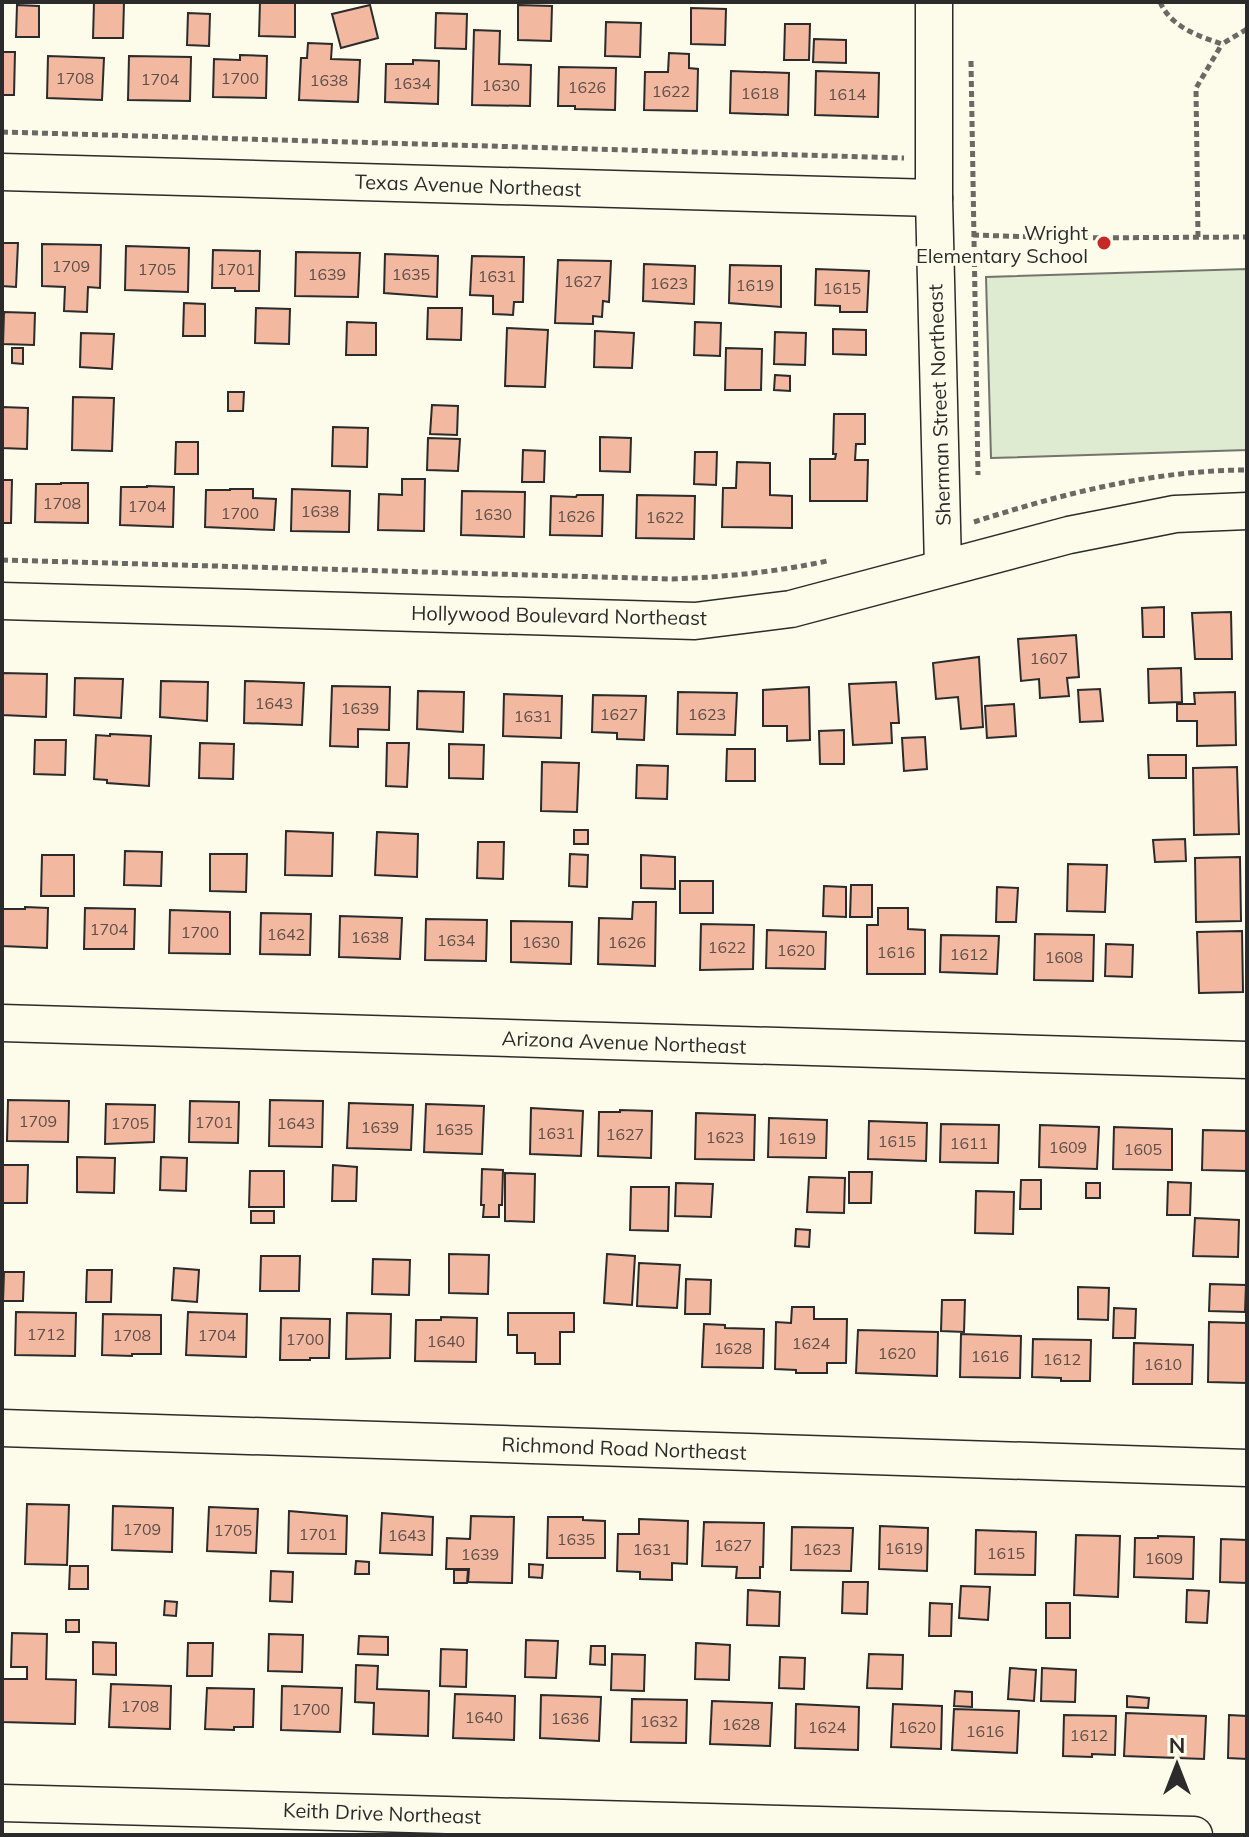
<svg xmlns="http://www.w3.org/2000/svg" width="1249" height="1837" font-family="Mulish,sans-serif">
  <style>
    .green { fill: #deebd1; stroke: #74746e; stroke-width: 2 }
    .building { fill: #f2b8a0; stroke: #2b2b2b; stroke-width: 2 }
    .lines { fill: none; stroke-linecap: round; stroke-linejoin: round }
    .minor-casing { stroke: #2b2b2b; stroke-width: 39 }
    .path { stroke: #6a6964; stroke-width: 5; stroke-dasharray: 6 4; stroke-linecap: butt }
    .minor { stroke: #fdfbea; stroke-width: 36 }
    .poi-dot { fill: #c62828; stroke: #fdfbea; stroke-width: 3 }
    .labels { text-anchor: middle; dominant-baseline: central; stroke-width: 6; stroke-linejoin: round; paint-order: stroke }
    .number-label { font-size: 16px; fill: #5d4e48 }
    .street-label { font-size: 20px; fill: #2b2b2b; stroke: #fdfbea }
    .poi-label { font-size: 20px; fill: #2b2b2b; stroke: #fdfbea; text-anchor: end }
  </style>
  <rect width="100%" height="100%" fill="#fdfbea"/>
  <polygon class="green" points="1247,269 1247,450 991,458 986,277"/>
  <g class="building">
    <polygon points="94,2 124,2 123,38 93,38"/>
    <polygon points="260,2 295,2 295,37 259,36"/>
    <polygon points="17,5 39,6 39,37 16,37"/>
    <polygon points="370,5 378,38 341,48 332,14"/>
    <polygon points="518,5 552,6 551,41 518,40"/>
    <polygon points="691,8 726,9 725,45 691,44"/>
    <polygon points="188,13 210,14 209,46 187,45"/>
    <polygon points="436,13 467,14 466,49 435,48"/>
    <polygon points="606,22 641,23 640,57 605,56"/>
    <polygon points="785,24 810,24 809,60 784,60"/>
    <polygon points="474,30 500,31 499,64 531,65 530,106 472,105"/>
    <polygon points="814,39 846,40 846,63 813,62"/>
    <polygon points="308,43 332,44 331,59 360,60 358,102 299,100 301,58 307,58"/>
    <polygon points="2,52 15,52 14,95 2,95"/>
    <polygon points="669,53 689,54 689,68 698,69 697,111 644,110 645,72 668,72"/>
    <polygon points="240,55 267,56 266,98 213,97 214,59 240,60"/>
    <polygon points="48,56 104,58 102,100 47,98"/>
    <polygon points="129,56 191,57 190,101 128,100"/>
    <polygon points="413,60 439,61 438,104 385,102 386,64 413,64"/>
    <polygon points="559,67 616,68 615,110 575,109 575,106 558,106"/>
    <polygon points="731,71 789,73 788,115 730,113"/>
    <polygon points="816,71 879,73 878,117 815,115"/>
    <polygon points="2,243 18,243 16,287 2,286"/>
    <polygon points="42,244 101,245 100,288 88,287 87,312 64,311 65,287 42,286"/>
    <polygon points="126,246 189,248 188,292 125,290"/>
    <polygon points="213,250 260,251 259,291 235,291 235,288 212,288"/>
    <polygon points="296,252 360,253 358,297 295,296"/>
    <polygon points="385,254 438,256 437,297 384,293"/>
    <polygon points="472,256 524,257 523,302 514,302 513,315 493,314 493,296 470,295"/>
    <polygon points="558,260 611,261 609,302 603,301 602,317 593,316 593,324 555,323"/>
    <polygon points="644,264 695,266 694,304 643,301"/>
    <polygon points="730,265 781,266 781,307 729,303"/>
    <polygon points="816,269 869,271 867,312 840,312 840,306 815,305"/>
    <polygon points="184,303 205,304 205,336 183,336"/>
    <polygon points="256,308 290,309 289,344 255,343"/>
    <polygon points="428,308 462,308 461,340 427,339"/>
    <polygon points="4,312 35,313 34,345 3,344"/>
    <polygon points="347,322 376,323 376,355 346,355"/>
    <polygon points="695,322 721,323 720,356 694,355"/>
    <polygon points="507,328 548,330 545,387 505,386"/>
    <polygon points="833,329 866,330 866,355 833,354"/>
    <polygon points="595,331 634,333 632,368 594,367"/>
    <polygon points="775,332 806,333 805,365 774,364"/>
    <polygon points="81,333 114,334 112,369 80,367"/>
    <polygon points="12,348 23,348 23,364 12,363"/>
    <polygon points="726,348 762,349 761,390 725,390"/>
    <polygon points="775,375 790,376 790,391 774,390"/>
    <polygon points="228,392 244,392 243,411 228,411"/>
    <polygon points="73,397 114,398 112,451 72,450"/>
    <polygon points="432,405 458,406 457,435 430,434"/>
    <polygon points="2,407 28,408 27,449 2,448"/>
    <polygon points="834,414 865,414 865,444 856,444 855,460 868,460 867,501 810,501 810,459 835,459 836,454 833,454"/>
    <polygon points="333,427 368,428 367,467 332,466"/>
    <polygon points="600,437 631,438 630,472 600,471"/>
    <polygon points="428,438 460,439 458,471 427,470"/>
    <polygon points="176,442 198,442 198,474 175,474"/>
    <polygon points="523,450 545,451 544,482 522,482"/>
    <polygon points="695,452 717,452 716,485 694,484"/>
    <polygon points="737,462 770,463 770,495 792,496 792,528 722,527 723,488 736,488"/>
    <polygon points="2,463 2,480 12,480 11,523 2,523"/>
    <polygon points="402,479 425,479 424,531 378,530 379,494 402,495"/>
    <polygon points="61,483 88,483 88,523 35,522 36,484 61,484"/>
    <polygon points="147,486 174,487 173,527 120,525 121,487 147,487"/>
    <polygon points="230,489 253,489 253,498 276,499 274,530 205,527 206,490 230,490"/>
    <polygon points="292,489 350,491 349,532 291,531"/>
    <polygon points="462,491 525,492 524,537 461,535"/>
    <polygon points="577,495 603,495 602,536 550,535 551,496 576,497"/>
    <polygon points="637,495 695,496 694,539 636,538"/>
    <polygon points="1164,607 1164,637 1143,637 1142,608"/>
    <polygon points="1231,612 1232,659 1195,659 1192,613"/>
    <polygon points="1076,635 1079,677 1067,678 1069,696 1040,698 1039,679 1021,681 1018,639"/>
    <polygon points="979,657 983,727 961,729 958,697 936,699 933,663"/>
    <polygon points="1181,668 1182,702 1149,703 1148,669"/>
    <polygon points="2,673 47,674 46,717 2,715"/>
    <polygon points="75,678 123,679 121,718 74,715"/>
    <polygon points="161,681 208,682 207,721 160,717"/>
    <polygon points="245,681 304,683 302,725 244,723"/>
    <polygon points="896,682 899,723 891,723 892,743 853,745 849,684"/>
    <polygon points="332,686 390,687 389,730 358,729 358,747 330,746"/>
    <polygon points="809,687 810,740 787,741 787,726 763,726 763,690"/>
    <polygon points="1100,689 1103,721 1080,722 1078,690"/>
    <polygon points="418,691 464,692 463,732 417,729"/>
    <polygon points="678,692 737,693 735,735 677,734"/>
    <polygon points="1235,692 1236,745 1197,746 1197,721 1177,721 1177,704 1195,704 1194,693"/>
    <polygon points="504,694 562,696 561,738 503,736"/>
    <polygon points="593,695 646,696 644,740 617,739 617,733 592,732"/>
    <polygon points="1014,704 1016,736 987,738 985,706"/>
    <polygon points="844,730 844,764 820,764 819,731"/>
    <polygon points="110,734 151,736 149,786 107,783 107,780 94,779 96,735 110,736"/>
    <polygon points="925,737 927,769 904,771 902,738"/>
    <polygon points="35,740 66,740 65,775 34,774"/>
    <polygon points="200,743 234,744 233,779 199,778"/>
    <polygon points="387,743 409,743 407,787 386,786"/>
    <polygon points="449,744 484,745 483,779 449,778"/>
    <polygon points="727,749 755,749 755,781 726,781"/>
    <polygon points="1148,755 1186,755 1186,778 1149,778"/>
    <polygon points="542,762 579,763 577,812 541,811"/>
    <polygon points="637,765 668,766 667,799 636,798"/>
    <polygon points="1237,767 1239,834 1194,835 1193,768"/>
    <rect x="574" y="830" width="14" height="14"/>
    <polygon points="286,831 333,833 332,876 285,875"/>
    <polygon points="377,832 418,834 417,877 375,875"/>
    <polygon points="1185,839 1186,861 1155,862 1153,840"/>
    <polygon points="478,842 504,842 503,879 477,878"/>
    <polygon points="125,851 162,852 161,886 124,885"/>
    <polygon points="210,854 247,854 246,892 210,891"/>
    <polygon points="570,854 588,855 587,887 569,886"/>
    <polygon points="42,855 74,855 74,896 41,896"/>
    <polygon points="641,855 675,857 675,889 641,888"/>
    <polygon points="1240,857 1241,921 1196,922 1195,858"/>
    <polygon points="1068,864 1107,865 1105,912 1067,911"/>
    <rect x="680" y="881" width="33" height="32"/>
    <polygon points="851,885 872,885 872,917 850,917"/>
    <polygon points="824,886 846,887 846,917 823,916"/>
    <polygon points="997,887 1018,888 1016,922 996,922"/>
    <polygon points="633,902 656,902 655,966 598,964 599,918 632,919"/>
    <polygon points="25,907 48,908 47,948 2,946 2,909 25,909"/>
    <polygon points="85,908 135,909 134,949 84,949"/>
    <polygon points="878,908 908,908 908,929 925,930 925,974 867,974 867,925 878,925"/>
    <polygon points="170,910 230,912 230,954 169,953"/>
    <polygon points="261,913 311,914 310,955 260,954"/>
    <polygon points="340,916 402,918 400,959 339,957"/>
    <polygon points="426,919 487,920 486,961 425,960"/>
    <polygon points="511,921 572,922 571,964 511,962"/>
    <polygon points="701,924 754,925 753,969 700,970"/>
    <polygon points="767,930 826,932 825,969 766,968"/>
    <polygon points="1242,931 1243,992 1199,993 1197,932"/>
    <polygon points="1035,934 1094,935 1093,981 1034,980"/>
    <polygon points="941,935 999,936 997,974 940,972"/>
    <polygon points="1106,944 1133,945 1132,977 1105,976"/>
    <polygon points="8,1100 69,1101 68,1142 7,1141"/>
    <polygon points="270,1100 323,1101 322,1147 269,1146"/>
    <polygon points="190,1101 239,1102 238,1143 189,1142"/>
    <polygon points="349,1103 413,1105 411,1150 347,1148"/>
    <polygon points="106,1104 155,1105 154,1142 105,1144"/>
    <polygon points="426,1104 484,1106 482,1154 424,1152"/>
    <polygon points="531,1108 583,1111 581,1156 530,1154"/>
    <polygon points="620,1110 652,1111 651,1158 598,1156 599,1112 620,1112"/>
    <polygon points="696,1113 755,1115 754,1160 695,1159"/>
    <polygon points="769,1118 827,1120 826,1158 768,1157"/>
    <polygon points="869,1121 927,1123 926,1161 868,1159"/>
    <polygon points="941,1124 999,1125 998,1163 940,1162"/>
    <polygon points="1040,1125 1099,1127 1097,1169 1039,1167"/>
    <polygon points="1114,1127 1172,1129 1172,1170 1113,1169"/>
    <polygon points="1203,1130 1247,1131 1247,1171 1202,1170"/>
    <polygon points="77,1157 115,1158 114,1193 77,1192"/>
    <polygon points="161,1157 187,1158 186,1191 160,1190"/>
    <polygon points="2,1165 28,1165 27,1203 2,1203"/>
    <polygon points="333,1165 357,1167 356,1201 332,1201"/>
    <polygon points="482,1169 503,1170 502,1205 499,1205 499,1217 483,1217 484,1205 481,1205"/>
    <polygon points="250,1171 284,1171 284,1207 249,1207"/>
    <polygon points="849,1172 872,1172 871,1203 849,1203"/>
    <polygon points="505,1173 535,1174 534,1222 505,1221"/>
    <polygon points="809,1177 845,1178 844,1213 807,1212"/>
    <polygon points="1021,1180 1041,1180 1041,1209 1020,1209"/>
    <polygon points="1168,1182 1191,1183 1190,1215 1167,1215"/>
    <polygon points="676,1183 713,1184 711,1217 675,1216"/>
    <rect x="1086" y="1183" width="14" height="15"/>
    <polygon points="631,1187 669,1187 668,1231 630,1230"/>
    <polygon points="976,1191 1014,1192 1013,1234 975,1233"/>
    <rect x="251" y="1211" width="23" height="12"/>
    <polygon points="1195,1218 1239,1220 1238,1257 1193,1256"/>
    <polygon points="796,1229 810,1230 809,1247 795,1246"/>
    <polygon points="449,1254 489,1255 488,1294 449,1293"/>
    <polygon points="607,1254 635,1256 632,1305 604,1303"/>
    <polygon points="261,1256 300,1256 299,1291 260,1291"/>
    <polygon points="373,1259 410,1260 409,1295 372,1294"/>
    <polygon points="639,1263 680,1265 677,1308 637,1306"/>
    <polygon points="174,1268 199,1270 197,1302 172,1300"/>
    <polygon points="87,1270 112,1270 111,1302 86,1302"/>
    <polygon points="4,1272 24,1272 23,1301 3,1301"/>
    <polygon points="686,1279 711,1280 710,1314 685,1314"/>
    <polygon points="1210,1284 1246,1285 1245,1312 1209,1311"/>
    <polygon points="1078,1287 1109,1288 1108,1320 1078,1319"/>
    <polygon points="942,1300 965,1300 964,1332 941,1331"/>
    <polygon points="792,1307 814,1307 814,1319 847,1319 846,1363 827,1363 827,1373 796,1373 796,1370 775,1369 776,1322 791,1323"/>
    <polygon points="1114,1308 1136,1309 1135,1338 1113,1338"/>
    <polygon points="16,1312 76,1313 75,1356 15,1355"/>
    <polygon points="188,1312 247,1314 246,1357 186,1355"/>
    <polygon points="347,1313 391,1314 390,1358 346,1359"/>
    <polygon points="508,1313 574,1313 574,1332 560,1332 560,1364 535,1364 535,1353 517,1353 517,1335 508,1335"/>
    <polygon points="103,1314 161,1315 161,1354 132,1354 132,1356 102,1355"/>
    <polygon points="441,1317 477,1318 476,1362 415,1361 416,1320 441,1320"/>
    <polygon points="281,1318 330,1319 329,1358 310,1358 310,1360 280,1360"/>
    <polygon points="1209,1322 1247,1323 1247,1383 1208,1382"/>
    <polygon points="704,1324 725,1325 725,1328 764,1329 763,1368 702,1367"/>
    <polygon points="858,1330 938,1332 937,1376 856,1373"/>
    <polygon points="961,1334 1021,1336 1020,1378 960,1377"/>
    <polygon points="1033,1339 1091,1340 1090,1381 1061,1381 1061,1378 1032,1377"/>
    <polygon points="1134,1343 1193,1345 1192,1384 1133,1384"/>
    <polygon points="27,1504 69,1505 67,1565 25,1564"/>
    <polygon points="113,1506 173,1508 172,1552 112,1550"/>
    <polygon points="209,1507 258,1509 256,1553 207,1551"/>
    <polygon points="289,1511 347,1516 346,1554 288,1553"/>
    <polygon points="382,1513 433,1517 432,1555 380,1553"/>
    <polygon points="471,1516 514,1517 512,1583 468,1582 469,1569 446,1569 447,1538 470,1539"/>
    <polygon points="548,1517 583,1517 583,1520 605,1521 605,1558 547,1558"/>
    <polygon points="639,1519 688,1521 687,1564 672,1563 672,1580 640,1579 640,1572 617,1571 618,1534 639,1534"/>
    <polygon points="704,1522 764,1523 763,1567 760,1567 760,1578 736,1578 737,1567 702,1566"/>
    <polygon points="880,1526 928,1528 927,1571 879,1569"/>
    <polygon points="792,1527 853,1528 851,1571 791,1570"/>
    <polygon points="976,1530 1036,1532 1035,1575 975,1574"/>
    <polygon points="1076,1535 1120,1536 1118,1597 1074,1595"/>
    <polygon points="1158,1536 1194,1537 1193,1579 1134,1577 1135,1538 1158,1538"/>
    <polygon points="1221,1539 1247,1540 1247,1583 1220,1582"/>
    <polygon points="356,1561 369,1562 369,1574 355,1574"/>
    <polygon points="529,1564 543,1565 542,1578 529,1577"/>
    <polygon points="70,1566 88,1566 88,1589 69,1589"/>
    <polygon points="454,1570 468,1570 467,1583 454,1583"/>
    <polygon points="271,1571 293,1572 292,1602 270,1601"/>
    <polygon points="843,1582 868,1582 867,1614 842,1613"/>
    <polygon points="961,1586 990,1587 988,1620 959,1618"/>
    <polygon points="748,1590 780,1592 779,1626 747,1625"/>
    <polygon points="1187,1590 1209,1591 1207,1623 1186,1622"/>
    <polygon points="165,1601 177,1602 176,1616 164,1615"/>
    <polygon points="930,1603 952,1604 951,1636 929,1636"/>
    <rect x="1046" y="1603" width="24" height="35"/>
    <rect x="66" y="1620" width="13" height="12"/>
    <polygon points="12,1633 47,1634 46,1679 76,1680 75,1724 2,1722 2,1679 27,1679 27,1667 11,1667"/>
    <polygon points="269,1634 303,1635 302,1672 268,1671"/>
    <polygon points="359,1636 388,1637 388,1655 358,1654"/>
    <polygon points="526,1640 558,1641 556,1678 525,1677"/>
    <polygon points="93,1642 116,1643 116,1675 93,1674"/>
    <polygon points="188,1643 213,1643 212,1676 187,1676"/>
    <polygon points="696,1643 730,1645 729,1680 695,1679"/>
    <polygon points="591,1646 605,1646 605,1665 590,1664"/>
    <polygon points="441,1649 467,1650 466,1687 440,1686"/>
    <polygon points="612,1654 645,1655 644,1691 611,1690"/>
    <polygon points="869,1654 903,1655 902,1689 867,1688"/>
    <polygon points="780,1657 805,1658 804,1689 779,1688"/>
    <polygon points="356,1665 378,1666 377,1689 429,1691 428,1736 373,1734 374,1703 355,1702"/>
    <polygon points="1010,1668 1036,1670 1034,1701 1008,1699"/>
    <polygon points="1042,1668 1076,1670 1075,1702 1041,1701"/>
    <polygon points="111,1684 171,1686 170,1729 109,1727"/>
    <polygon points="282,1686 342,1688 340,1732 281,1730"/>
    <polygon points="207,1688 254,1689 253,1727 234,1727 234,1730 205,1729"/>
    <polygon points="955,1691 972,1692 972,1707 954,1706"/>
    <polygon points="455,1694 515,1696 514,1740 453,1738"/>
    <polygon points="541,1695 601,1697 599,1741 540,1738"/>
    <polygon points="1127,1696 1149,1698 1148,1708 1127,1707"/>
    <polygon points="632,1699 687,1700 686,1743 631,1742"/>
    <polygon points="712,1701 772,1703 770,1746 710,1744"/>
    <polygon points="796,1704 859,1707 858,1750 795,1748"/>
    <polygon points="893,1704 942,1706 941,1749 891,1747"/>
    <polygon points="954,1709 1019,1711 1017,1753 952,1750"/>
    <polygon points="1126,1713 1206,1716 1204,1759 1124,1756"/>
    <polygon points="1064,1715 1116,1716 1115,1755 1092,1754 1092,1757 1063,1756"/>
    <polygon points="1229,1715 1247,1716 1247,1759 1228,1758"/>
  </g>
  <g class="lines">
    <defs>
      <g id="minor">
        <polyline points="934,2 934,198 943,567"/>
        <polyline points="2,172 934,198"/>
        <polyline points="2,601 695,621 791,609 1069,535 1175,514 1247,511"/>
        <polyline points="2,1023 1247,1060"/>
        <polyline points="2,1428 1247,1468"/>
        <polyline points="2,1803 1194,1835"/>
      </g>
    </defs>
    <use href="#minor" class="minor-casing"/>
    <g class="path">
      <path d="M1160 2C1171 27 1198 36 1222 44L1247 29"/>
      <polyline points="971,61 978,475"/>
      <polyline points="2,132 904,158"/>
      <polyline points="973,235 1066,238 1247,237"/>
      <polyline points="1198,237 1196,88 1222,44"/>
      <path d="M974 522C1061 494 1155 470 1247 470"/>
      <path d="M2 560 672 579C725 577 776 572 827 561"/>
    </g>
    <use href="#minor" class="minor"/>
  </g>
  <circle class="poi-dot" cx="1104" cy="243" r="8"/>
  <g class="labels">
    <g class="number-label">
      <text x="75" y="78">1708</text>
      <text x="240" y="78">1700</text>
      <text x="160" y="79">1704</text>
      <text x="329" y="80">1638</text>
      <text x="412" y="83">1634</text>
      <text x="501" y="85">1630</text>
      <text x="587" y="87">1626</text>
      <text x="671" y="91">1622</text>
      <text x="760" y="93">1618</text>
      <text x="847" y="94">1614</text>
      <text x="71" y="266">1709</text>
      <text x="157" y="269">1705</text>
      <text x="236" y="269">1701</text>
      <text x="327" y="274">1639</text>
      <text x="411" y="274">1635</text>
      <text x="497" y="276">1631</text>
      <text x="583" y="281">1627</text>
      <text x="669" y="283">1623</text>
      <text x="755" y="285">1619</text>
      <text x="842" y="288">1615</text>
      <text x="62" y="503">1708</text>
      <text x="147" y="506">1704</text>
      <text x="320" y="511">1638</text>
      <text x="240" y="513">1700</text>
      <text x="493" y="514">1630</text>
      <text x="576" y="516">1626</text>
      <text x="665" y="517">1622</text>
      <text x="1049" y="658">1607</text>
      <text x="274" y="703">1643</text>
      <text x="360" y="708">1639</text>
      <text x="619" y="714">1627</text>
      <text x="707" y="714">1623</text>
      <text x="533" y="716">1631</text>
      <text x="109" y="929">1704</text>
      <text x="200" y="932">1700</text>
      <text x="286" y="934">1642</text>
      <text x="370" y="937">1638</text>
      <text x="456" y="940">1634</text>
      <text x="541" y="942">1630</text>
      <text x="627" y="942">1626</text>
      <text x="727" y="947">1622</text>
      <text x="796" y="950">1620</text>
      <text x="896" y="952">1616</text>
      <text x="969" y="954">1612</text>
      <text x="1064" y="957">1608</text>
      <text x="38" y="1121">1709</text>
      <text x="214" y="1122">1701</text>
      <text x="130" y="1123">1705</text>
      <text x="296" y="1123">1643</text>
      <text x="380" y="1127">1639</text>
      <text x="454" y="1129">1635</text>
      <text x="556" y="1133">1631</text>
      <text x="625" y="1134">1627</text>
      <text x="725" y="1137">1623</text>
      <text x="797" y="1138">1619</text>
      <text x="897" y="1141">1615</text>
      <text x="969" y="1143">1611</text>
      <text x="1068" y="1147">1609</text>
      <text x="1143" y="1149">1605</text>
      <text x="46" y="1334">1712</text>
      <text x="132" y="1335">1708</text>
      <text x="217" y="1335">1704</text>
      <text x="305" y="1339">1700</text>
      <text x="446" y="1341">1640</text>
      <text x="811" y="1343">1624</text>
      <text x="733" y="1348">1628</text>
      <text x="897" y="1353">1620</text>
      <text x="990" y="1356">1616</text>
      <text x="1062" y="1359">1612</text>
      <text x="1163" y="1364">1610</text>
      <text x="142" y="1529">1709</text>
      <text x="233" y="1530">1705</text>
      <text x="318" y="1534">1701</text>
      <text x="407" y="1535">1643</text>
      <text x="576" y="1539">1635</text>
      <text x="733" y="1545">1627</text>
      <text x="904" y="1548">1619</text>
      <text x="652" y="1549">1631</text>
      <text x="822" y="1549">1623</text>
      <text x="1006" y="1553">1615</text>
      <text x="480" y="1554">1639</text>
      <text x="1164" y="1558">1609</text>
      <text x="140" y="1706">1708</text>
      <text x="311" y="1709">1700</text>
      <text x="484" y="1717">1640</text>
      <text x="570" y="1718">1636</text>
      <text x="659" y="1721">1632</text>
      <text x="741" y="1724">1628</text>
      <text x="827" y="1727">1624</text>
      <text x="917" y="1727">1620</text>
      <text x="985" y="1731">1616</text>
      <text x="1089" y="1735">1612</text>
    </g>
    <g class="street-label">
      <text transform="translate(468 185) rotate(2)">Texas Avenue Northeast</text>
      <text transform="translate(939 405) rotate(-92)">Sherman Street Northeast</text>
      <text transform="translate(559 615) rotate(1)">Hollywood Boulevard Northeast</text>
      <text transform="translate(624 1042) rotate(2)">Arizona Avenue Northeast</text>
      <text transform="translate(624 1448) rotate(2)">Richmond Road Northeast</text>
      <text transform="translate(382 1813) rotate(2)">Keith Drive Northeast</text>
    </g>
    <g class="poi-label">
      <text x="1088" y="232">Wright<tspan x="1088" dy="23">Elementary School</tspan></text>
    </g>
  </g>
  <rect width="1249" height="1837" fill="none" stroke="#2b2b2b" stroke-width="8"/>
  <g transform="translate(1177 1765)" stroke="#fdfbea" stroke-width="6" paint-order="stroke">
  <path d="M0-6L14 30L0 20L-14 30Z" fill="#2b2b2b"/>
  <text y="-12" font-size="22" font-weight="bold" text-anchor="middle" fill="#2b2b2b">N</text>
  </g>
</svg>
